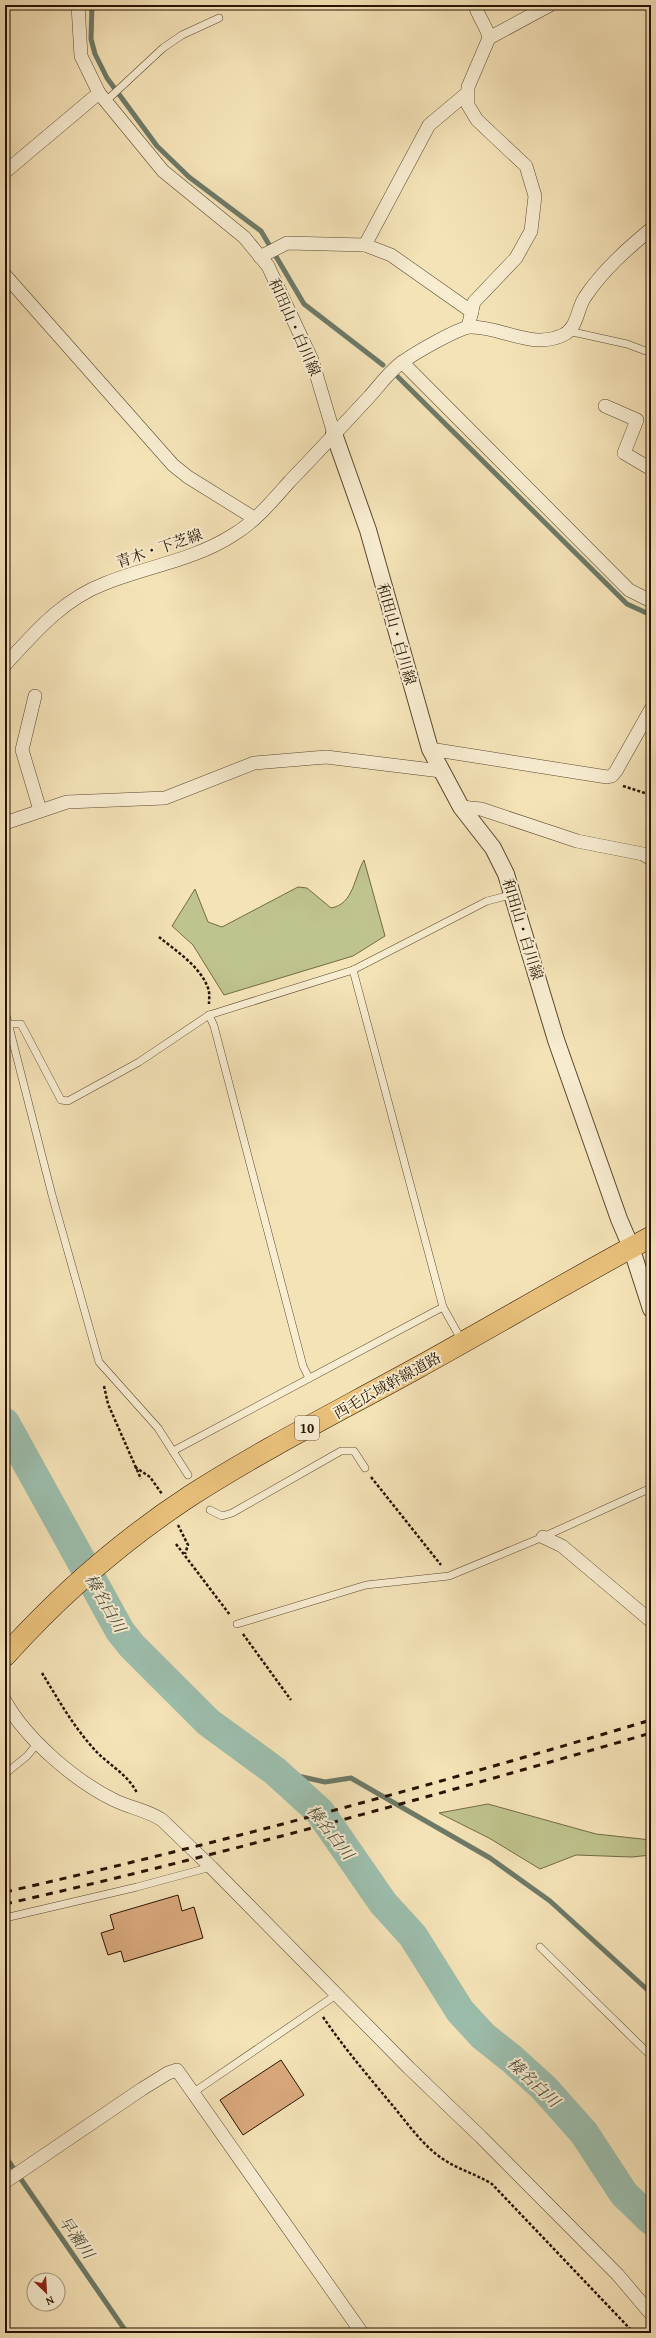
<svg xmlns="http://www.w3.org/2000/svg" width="656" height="2338" font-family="'Gentium Book Plus','Noto Serif JP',serif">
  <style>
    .green { fill: #bfc38d; stroke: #736b46 }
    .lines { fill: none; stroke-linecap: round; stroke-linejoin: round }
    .stream { stroke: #6d7a68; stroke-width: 5 }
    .river { stroke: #9cbead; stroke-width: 30 }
    .building { fill: #dbaa7e; stroke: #271300 }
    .service-casing { stroke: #5a472e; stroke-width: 8 }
    .minor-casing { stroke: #5a472e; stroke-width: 14 }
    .tertiary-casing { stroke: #5a472e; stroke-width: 18 }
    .primary-casing { stroke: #271300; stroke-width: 22 }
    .path { stroke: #271300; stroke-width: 2.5; stroke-dasharray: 3 2; stroke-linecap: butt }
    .service { stroke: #f8edd1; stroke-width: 7 }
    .minor { stroke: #f8edd1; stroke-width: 13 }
    .tertiary { stroke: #f8edd1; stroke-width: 16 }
    .primary { stroke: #eac27c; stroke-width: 21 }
    .rail { stroke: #271300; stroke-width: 3; stroke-dasharray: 7 7; stroke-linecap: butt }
    .labels { text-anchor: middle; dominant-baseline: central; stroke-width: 4; stroke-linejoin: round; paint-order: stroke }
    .shield { fill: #f8edd1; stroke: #66543f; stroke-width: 1 }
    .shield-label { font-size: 14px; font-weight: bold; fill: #271300 }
    .street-label { font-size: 15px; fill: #271300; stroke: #f8edd1 }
    .water-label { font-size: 16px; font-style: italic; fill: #504f3d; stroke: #f8edd1 }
  </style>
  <rect width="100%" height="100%" fill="#f5e3b8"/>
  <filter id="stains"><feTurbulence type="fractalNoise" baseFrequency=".005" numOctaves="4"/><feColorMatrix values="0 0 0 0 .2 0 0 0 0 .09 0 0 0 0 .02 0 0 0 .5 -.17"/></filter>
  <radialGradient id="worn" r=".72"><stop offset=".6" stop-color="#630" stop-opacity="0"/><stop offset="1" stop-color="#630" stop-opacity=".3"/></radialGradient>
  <g class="green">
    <path d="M364 860 385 936 353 956 224 995 193 945 172 926 195 889 208 922 222 927 298 887 307 888 331 908C354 904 354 877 364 860Z"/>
    <polygon points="488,1804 596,1834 651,1840 651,1855 632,1857 576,1855 540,1869 489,1838 439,1813"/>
  </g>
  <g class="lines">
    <g class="stream">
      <polyline points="92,5 91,39 95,54 107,78 157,146 189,177 261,231 304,304 383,365"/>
      <polyline points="398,377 627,604 651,615"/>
      <polyline points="275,1771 325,1782 351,1778 490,1858 550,1901 651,1993"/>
      <polyline points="5,2156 127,2333"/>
    </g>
    <polyline class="river" points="5,1423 120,1631 132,1646 208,1722 275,1771 320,1812 383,1903 413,1936 460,2011 483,2036 512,2059 544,2088 584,2133 624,2194 651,2220"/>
  </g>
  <g class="building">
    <polygon points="178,1895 182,1911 194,1907 203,1938 124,1962 121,1951 108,1955 101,1933 114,1929 110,1915"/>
    <polygon points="281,2060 304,2095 243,2135 220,2100"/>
  </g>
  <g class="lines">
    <defs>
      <g id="service">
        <polyline points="106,101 163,48 182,35 219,18"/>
        <polyline points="568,331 627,344 651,353"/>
        <polyline points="353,970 443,1307 462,1341"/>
        <polyline points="5,1011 52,1195 99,1362 158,1428 188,1475"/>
        <polyline points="10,1024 21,1024 61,1100 68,1101 139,1062 209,1015"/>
        <polyline points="309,1378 303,1366 214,1026 209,1015 353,970 487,901 514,894"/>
        <polyline points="173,1451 443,1307"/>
        <polyline points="210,1510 222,1516 232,1513 341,1451 354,1451 365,1468"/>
        <polyline points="237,1624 366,1585 449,1576 543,1537 651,1488"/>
        <polyline points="5,1774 27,1756 37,1744"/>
        <polyline points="5,1918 137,1887 211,1867"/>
        <polyline points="540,1947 651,2056"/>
        <polyline points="194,2092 336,1995"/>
      </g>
      <g id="minor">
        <polyline points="78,5 81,56 99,93 163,171 244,237 268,266 312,360 334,434"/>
        <polyline points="489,38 550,5"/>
        <polyline points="5,172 99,93"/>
        <polyline points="365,245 391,255 472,312"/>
        <polyline points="260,257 287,243 365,245 429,125 466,94"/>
        <polyline points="5,275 173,465 188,477 254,518"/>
        <path d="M468 327 474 302 516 258 531 231 535 196 526 166 477 120 468 105V87L489 38C487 26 478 17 475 5"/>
        <polyline points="402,362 629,590 651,601"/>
        <polyline points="605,406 637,420 624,453 651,469"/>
        <path d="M5 665C35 632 63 599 106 583 149 566 194 560 233 535 255 522 273 500 290 481 317 453 343 425 369 397 380 385 391 369 404 361 415 353 458 328 470 327 501 326 531 350 563 335 578 328 577 308 585 297 603 270 627 249 651 229"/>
        <polyline points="35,696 22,750 40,810"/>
        <polyline points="430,749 607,777 612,776 616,771 651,709"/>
        <polyline points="461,807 481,809 577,841 643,854 651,859"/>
        <polyline points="5,823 67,802 165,798 254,763 326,757 441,771"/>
        <polyline points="543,1537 562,1546 651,1621"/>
        <path d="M5 1701C26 1739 75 1781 114 1800 130 1808 147 1810 162 1820L211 1867 409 2068 481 2137 618 2275 651 2314"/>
        <polyline points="5,2182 142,2089 168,2073 177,2070 362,2333"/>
      </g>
      <polyline id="tertiary" points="334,434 368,530 430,749 461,807 493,848 506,874 556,1040 619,1219 631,1247 651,1309"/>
      <path id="primary" d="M5 1656C59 1596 123 1540 190 1496 263 1449 341 1410 417 1368 495 1325 572 1279 651 1237"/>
    </defs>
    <use href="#service" class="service-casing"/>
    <use href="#minor" class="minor-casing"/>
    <use href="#tertiary" class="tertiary-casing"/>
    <use href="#primary" class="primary-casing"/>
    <g class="path">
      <polyline points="623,786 651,795"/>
      <path d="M159 937C176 951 200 966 208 988 210 993 209 999 209 1004"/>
      <polyline points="104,1386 108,1404 141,1479"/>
      <polyline points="135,1467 150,1477 162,1494"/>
      <polyline points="371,1477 441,1565"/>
      <polyline points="178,1525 188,1545 185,1554"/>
      <polyline points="176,1544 230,1615"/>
      <polyline points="243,1634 291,1700"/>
      <path d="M42 1673C58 1699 73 1726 94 1749 107 1764 128 1774 137 1793"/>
      <path d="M323 2017C344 2048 369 2077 393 2106 408 2124 424 2147 443 2159 459 2170 476 2174 492 2184L634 2333"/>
    </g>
    <use href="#service" class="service"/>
    <use href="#minor" class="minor"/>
    <use href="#tertiary" class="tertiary"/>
    <use href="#primary" class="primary"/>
    <g class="rail">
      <path d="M5 1892C222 1843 437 1784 651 1720"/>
      <path d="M5 1904C222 1855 437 1795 651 1733"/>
    </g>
  </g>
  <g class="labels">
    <rect class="shield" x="295" y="1416" width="24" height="24" rx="3"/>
    <g class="shield-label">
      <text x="307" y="1428">10</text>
    </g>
    <g class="street-label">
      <text transform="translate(295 327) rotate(66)">和田山・白川線</text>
      <text transform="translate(159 548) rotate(-19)">青木・下芝線</text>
      <text transform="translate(397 634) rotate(74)">和田山・白川線</text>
      <text transform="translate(523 929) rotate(73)">和田山・白川線</text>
      <text transform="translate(387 1385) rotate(-29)">西毛広域幹線道路</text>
    </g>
    <g class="water-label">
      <text transform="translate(106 1603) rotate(60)">榛名白川</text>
      <text transform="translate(331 1832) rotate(52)">榛名白川</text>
      <text transform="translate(534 2082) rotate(43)">榛名白川</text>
      <text transform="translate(77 2237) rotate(55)">早瀬川</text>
    </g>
  </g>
  <rect width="656" height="2338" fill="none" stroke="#f5e3b8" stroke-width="20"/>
  <rect x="6" y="6" width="644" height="2326" fill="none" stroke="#271300" stroke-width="2"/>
  <rect x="10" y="10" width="636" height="2318" fill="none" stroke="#271300"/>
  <g transform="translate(46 2292) rotate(155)"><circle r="19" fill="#f8edd1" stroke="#a4967d"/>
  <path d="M0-3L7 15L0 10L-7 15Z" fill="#8f2418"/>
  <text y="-6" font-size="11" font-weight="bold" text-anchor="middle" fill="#271300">N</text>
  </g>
  <rect width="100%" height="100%" filter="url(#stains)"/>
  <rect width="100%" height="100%" fill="url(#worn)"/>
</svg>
